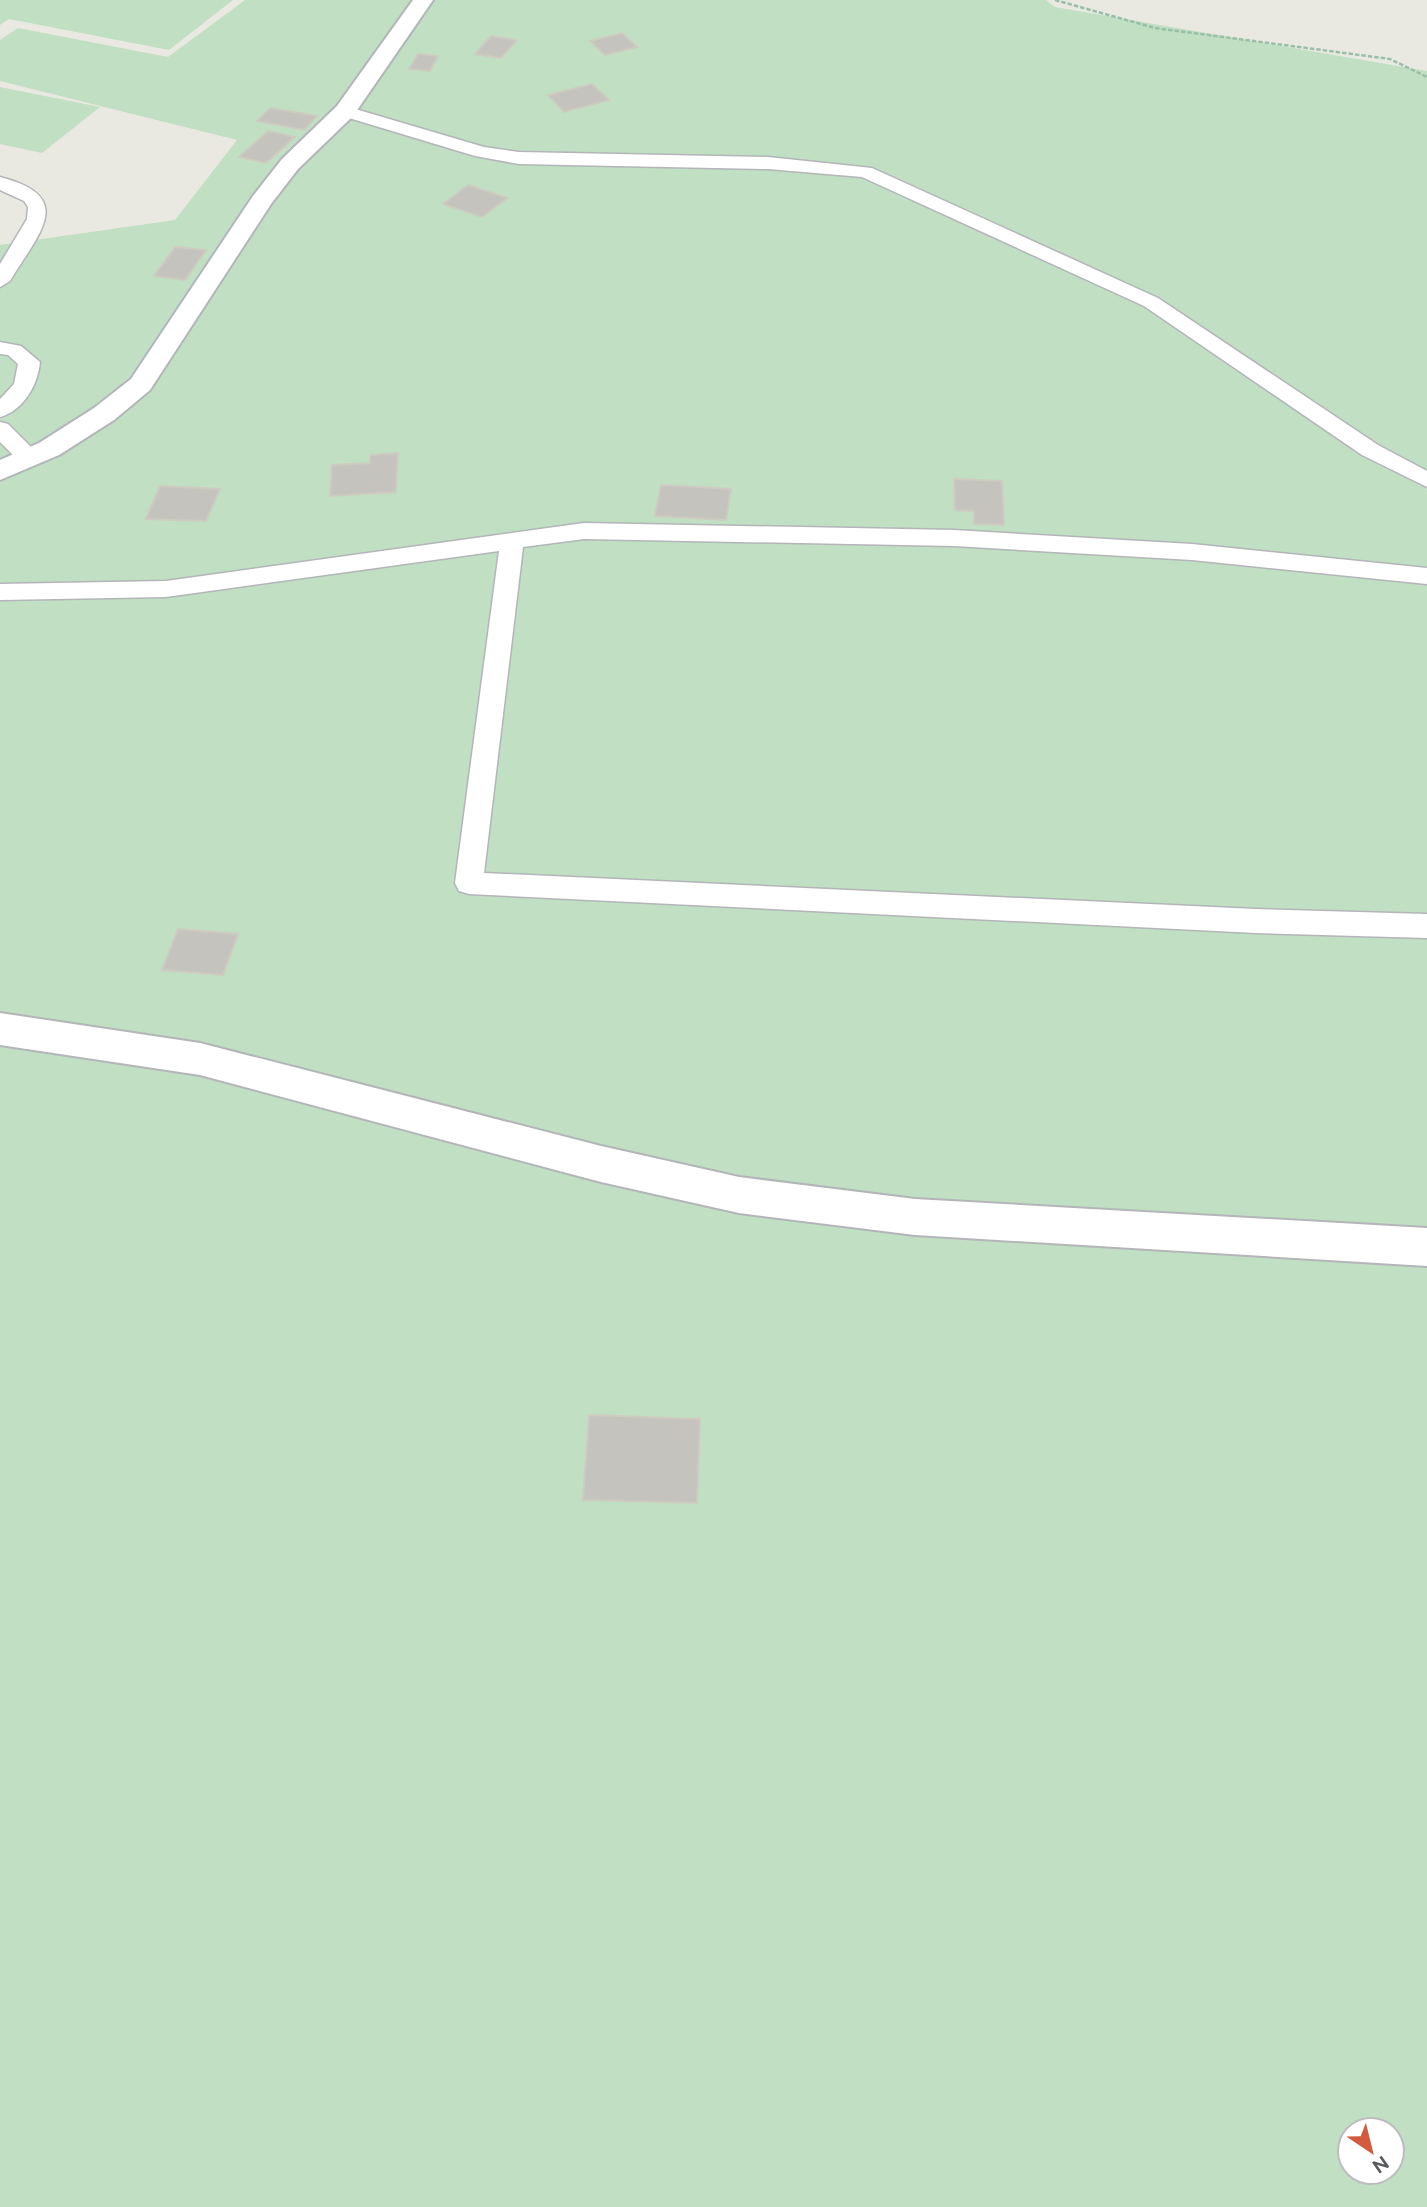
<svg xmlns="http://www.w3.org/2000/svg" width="1427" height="2207" font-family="Raleway,sans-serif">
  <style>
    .green { fill: #c0dfc3; fill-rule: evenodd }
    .building { fill: #c5c3bd; stroke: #cecbc0; stroke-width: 2 }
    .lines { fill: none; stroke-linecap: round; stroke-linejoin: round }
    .lane-casing { stroke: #b3b5b9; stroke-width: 3 }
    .street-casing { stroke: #b3b5b9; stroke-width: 4 }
    .path { stroke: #9abfa8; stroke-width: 2.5; stroke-dasharray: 4.5 2; stroke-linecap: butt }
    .lane { fill: #fff; fill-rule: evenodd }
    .street { fill: #fff; fill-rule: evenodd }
  </style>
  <rect width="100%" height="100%" fill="#eae9e1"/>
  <g class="green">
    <polygon points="0,0 233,0 169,50 9,19 0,25"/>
    <path d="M245 0H1046L1055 7 1427 71V2207H0V245L175 220 237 140 0 81V40L18 28 168 57ZM1350 2130H1392V2172H1350Z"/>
    <polygon points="0,87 100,107 42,153 0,144"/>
  </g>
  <g class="building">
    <polygon points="622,33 637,47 605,55 590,41"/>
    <polygon points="491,36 517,40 501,58 475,54"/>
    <polygon points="418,54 438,56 430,71 409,69"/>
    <polygon points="592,84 609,100 564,112 548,95"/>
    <polygon points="270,108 317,116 304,130 257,121"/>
    <polygon points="268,131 295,137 266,163 239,157"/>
    <polygon points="468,185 507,198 482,217 443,204"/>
    <polygon points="175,247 206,250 185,280 154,276"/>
    <polygon points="398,453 396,492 330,496 332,465 370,463 370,455"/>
    <polygon points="954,479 1002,481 1004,525 974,524 974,511 955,510"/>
    <polygon points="661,485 731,489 726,520 655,516"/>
    <polygon points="160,486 220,489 206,521 146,519"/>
    <polygon points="178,929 238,934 223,975 162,970"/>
    <polygon points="589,1415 700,1419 697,1503 583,1500"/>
  </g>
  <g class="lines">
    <defs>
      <g id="lane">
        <polygon points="345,106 484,147 519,152 768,157 872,168 1158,298 1378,445 1427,471 1427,487 1362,455 1144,306 862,177 768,169 519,164 475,156 339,115 336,111"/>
        <path d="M0 177C79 197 37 235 10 281L0 287V264L27 219 28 207 24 201 0 190Z"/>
        <path d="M0 342 21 346 40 362C38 385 23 411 0 417V399L14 384 18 364 8 355 0 354Z"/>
        <polygon points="0,422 8,424 37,453 40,458 37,463 21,463 0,442"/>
        <polygon points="584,523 954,530 1192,544 1427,568 1427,584 1192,560 954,546 584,539 523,547 484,873 1256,909 1427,914 1427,938 1256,933 469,894 459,891 455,883 499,551 166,597 0,600 0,584 166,581"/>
      </g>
      <g id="street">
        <polygon points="413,0 433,0 353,116 298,169 271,204 150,390 114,420 59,455 0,480 0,460 39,443 94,408 131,379 253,196 282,159 337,106"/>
        <polygon points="0,1013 200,1043 601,1146 739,1177 915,1199 1427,1228 1427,1266 915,1235 739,1213 601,1182 200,1075 0,1045"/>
      </g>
    </defs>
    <use href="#lane" class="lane-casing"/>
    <use href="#street" class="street-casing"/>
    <polyline class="path" points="1055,0 1155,28 1390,59 1427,77"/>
    <use href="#lane" class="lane"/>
    <use href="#street" class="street"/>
  </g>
  <g transform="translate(1371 2151) rotate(145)"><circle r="33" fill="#ffffff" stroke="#bdbdbf" stroke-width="2"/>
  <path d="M0-5L12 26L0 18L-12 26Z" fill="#d25a3f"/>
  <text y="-10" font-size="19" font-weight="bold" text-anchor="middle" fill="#595b5f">N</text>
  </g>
</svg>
